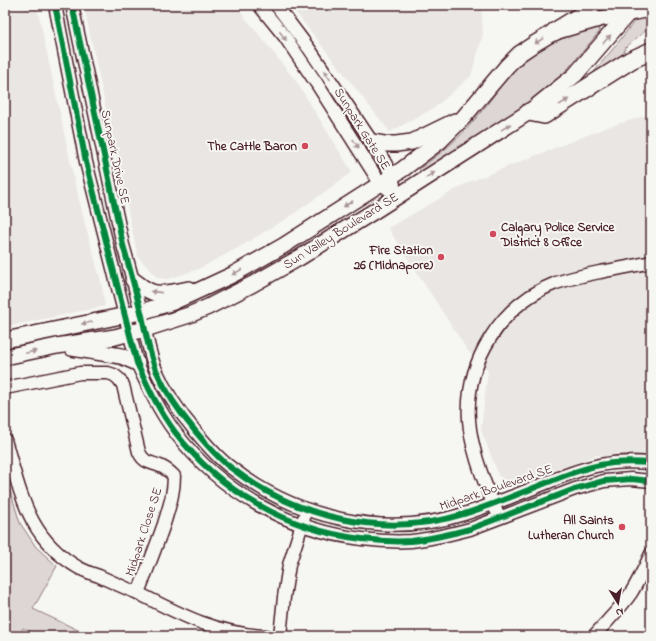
<svg xmlns="http://www.w3.org/2000/svg" width="656" height="641" font-family="'Indie Flower',sans-serif">
  <style>
    .built { fill: #e9e6e3 }
    .green { fill: #ddd6d5; stroke: #947a80 }
    .lines { fill: none; stroke-linecap: round; stroke-linejoin: round }
    .minor-casing { stroke: #4a1f2b; stroke-width: 15 }
    .major-casing { stroke: #4a1f2b; stroke-width: 18 }
    .highway-casing { stroke: #4a1f2b; stroke-width: 20 }
    .minor { stroke: #f6f6f2; stroke-width: 12 }
    .major { stroke: #f6f6f2; stroke-width: 15 }
    .highway { stroke: #f6f6f2; stroke-width: 17 }
    .cycleway-casing { stroke: #f6f6f2; stroke-width: 8 }
    .cycleway { stroke: #00873e; stroke-width: 6 }
    .oneway { fill: #a99598 }
    .poi-dot { fill: #d1495b; stroke: #f6f6f2; stroke-width: 1.5 }
    .labels { text-anchor: middle; dominant-baseline: central; stroke-width: 4; stroke-linejoin: round; paint-order: stroke }
    .street-label { font-size: 13px; fill: #4a1f2b; stroke: #f6f6f2 }
    .poi-label { font-size: 13px; font-weight: bold; fill: #4a1f2b; stroke: #f6f6f2; text-anchor: end }
  </style>
  <rect width="100%" height="100%" fill="#f6f6f2"/>
  <filter id="ink" filterUnits="userSpaceOnUse"><feTurbulence type="fractalNoise" baseFrequency=".025" numOctaves="2"/><feDisplacementMap in="SourceGraphic" scale="8" xChannelSelector="R" yChannelSelector="G"/><feConvolveMatrix kernelMatrix="1 2 1 2 8 2 1 2 1" color-interpolation-filters="sRGB"/></filter>
  <g filter="url(#ink)">
    <g class="built">
      <polygon points="86,5 235,5 296,81 352,172 292,215 243,245 198,269 169,279 158,278 138,257 85,11"/>
      <polygon points="290,5 481,5 483,34 471,76 434,108 390,132"/>
      <polygon points="37,7 74,179 85,224 101,282 105,306 5,327 5,12"/>
      <polygon points="651,114 651,461 596,455 519,487 499,476 481,430 488,371 468,351 388,228 469,182 608,127"/>
    </g>
    <g class="green">
      <polygon points="651,15 651,26 626,47 624,52 626,56 596,76 593,73 617,44 636,19"/>
      <path d="M597 27 600 31 572 64 559 78 531 103 421 174 419 169C440 154 460 138 476 118 488 105 498 88 510 75 518 66 528 58 538 51 557 39 576 33 597 27Z"/>
      <polygon points="5,474 20,523 36,547 57,566 33,609 91,636 40,636 23,628 20,636 5,636"/>
    </g>
    <g class="lines">
      <defs>
        <g id="minor">
          <path d="M55 5 86 162 137 363C148 387 159 411 175 432 220 492 288 530 362 539 378 541 395 542 411 541 431 539 451 534 470 529L575 489 604 481 631 479 651 481"/>
          <path d="M72 5 123 245C130 269 136 292 142 316 146 334 149 353 156 370 166 393 180 413 196 432 206 444 217 457 230 467 295 518 384 539 464 514 492 505 519 494 546 483 565 475 585 467 606 464 621 461 636 462 651 463"/>
          <polyline points="259,5 285,37 317,84 380,183 397,196"/>
          <polyline points="276,5 310,50 372,142 383,159 392,176 394,185"/>
          <path d="M5 388 80 373H108L114 375 119 379 123 385 139 452C144 463 150 462 160 466 165 468 170 472 174 476 174 494 169 507 164 524 156 547 147 570 138 593 125 588 112 582 99 576 92 574 85 571 79 568 27 538 21 493 5 440"/>
          <path d="M496 510C484 483 471 449 469 420 465 362 501 304 556 283 571 278 585 275 600 272 617 269 634 266 651 262"/>
          <path d="M138 593C181 615 217 634 266 636"/>
          <polyline points="280,636 284,597 289,565 304,518"/>
          <path d="M594 636C606 622 620 609 631 593 639 580 645 567 651 554"/>
        </g>
        <g id="major">
          <polyline points="372,142 384,144 396,144 412,142 455,121"/>
          <path d="M133 280C139 284 145 290 152 292 159 295 181 291 189 289"/>
          <polyline points="5,340 141,312 173,302 191,294 232,275 283,246 369,191 403,169 440,141 463,118 507,66 519,54 534,44 554,32 599,19 651,9"/>
          <polyline points="72,348 121,356 137,363"/>
          <polyline points="5,357 57,346 115,337 145,329 189,315 208,307 253,284 299,258 376,210 529,112 575,75 630,11"/>
        </g>
        <g id="highway">
          <polyline points="554,32 585,13 592,5"/>
          <polyline points="529,112 544,115 631,60 651,51"/>
        </g>
      </defs>
      <use href="#minor" class="minor-casing"/>
      <use href="#major" class="major-casing"/>
      <use href="#highway" class="highway-casing"/>
      <use href="#minor" class="minor"/>
      <use href="#major" class="major"/>
      <use href="#highway" class="highway"/>
      <defs>
        <g id="cycleway">
          <path d="M55 5 86 162 137 363C148 387 159 411 175 432 220 492 288 530 362 539 378 541 395 542 411 541 431 539 451 534 470 529L575 489 604 481 631 479 651 481"/>
          <path d="M72 5 123 245C130 269 136 292 142 316 146 334 149 353 156 370 166 393 180 413 196 432 206 444 217 457 230 467 295 518 384 539 464 514 492 505 519 494 546 483 565 475 585 467 606 464 621 461 636 462 651 463"/>
        </g>
      </defs>
      <use href="#cycleway" class="cycleway-casing"/>
      <use href="#cycleway" class="cycleway"/>
    </g>
    <defs><path id="oneway-solid" d="M-6-.8H1V-3.2L6.5 0L1 3.2V.8H-6Z"/></defs>
    <g class="oneway">
      <use href="#oneway-solid" transform="translate(283 36) rotate(53)"/>
      <use href="#oneway-solid" transform="translate(607 39) rotate(-48)"/>
      <use href="#oneway-solid" transform="translate(539 41) rotate(149)"/>
      <use href="#oneway-solid" transform="translate(327 75) rotate(-124)"/>
      <use href="#oneway-solid" transform="translate(564 102) rotate(-32)"/>
      <use href="#oneway-solid" transform="translate(506 127) rotate(-32)"/>
      <use href="#oneway-solid" transform="translate(356 144) rotate(57)"/>
      <use href="#oneway-solid" transform="translate(430 175) rotate(-32)"/>
      <use href="#oneway-solid" transform="translate(348 204) rotate(147)"/>
      <use href="#oneway-solid" transform="translate(237 272) rotate(151)"/>
      <use href="#oneway-solid" transform="translate(156 292) rotate(-174)"/>
      <use href="#oneway-solid" transform="translate(87 323) rotate(168)"/>
      <use href="#oneway-solid" transform="translate(31 352) rotate(-12)"/>
    </g>
  </g>
  <g class="poi-dot">
    <circle cx="305" cy="146" r="4"/>
    <circle cx="493" cy="234" r="4"/>
    <circle cx="441" cy="257" r="4"/>
    <circle cx="622" cy="527" r="4"/>
  </g>
  <g class="labels">
    <g class="street-label">
      <text transform="translate(362 129) rotate(58)">Sunpark Gate SE</text>
      <text transform="translate(115 157) rotate(78)">Sunpark Drive SE</text>
      <text transform="translate(341 231) rotate(-32)">Sun Valley Boulevard SE</text>
      <text transform="translate(496 488) rotate(-19)">Midpark Boulevard SE</text>
      <text transform="translate(144 532) rotate(-72)">Midpark Close SE</text>
    </g>
    <g class="poi-label">
      <text x="297" y="146">The Cattle Baron</text>
      <text x="501" y="227" text-anchor="start">Calgary Police Service<tspan x="501" dy="15">District 8 Office</tspan></text>
      <text x="433" y="250">Fire Station<tspan x="433" dy="15">26 (Midnapore)</tspan></text>
      <text x="614" y="520">All Saints<tspan x="614" dy="15">Lutheran Church</tspan></text>
    </g>
  </g>
  <rect width="656" height="641" fill="none" stroke="#f6f6f2" stroke-width="20"/>
  <rect x="10" y="10" width="636" height="621" fill="none" stroke="#4a1f2b" stroke-width="1.5" filter="url(#ink)"/>
  <g transform="translate(618 603) rotate(169)" stroke="#f6f6f2" stroke-width="3" paint-order="stroke">
  <path d="M0-3L7 15L0 10L-7 15Z" fill="#4a1f2b"/>
  <text y="-6" font-size="11" font-weight="bold" text-anchor="middle" fill="#4a1f2b">N</text>
  </g>
</svg>
